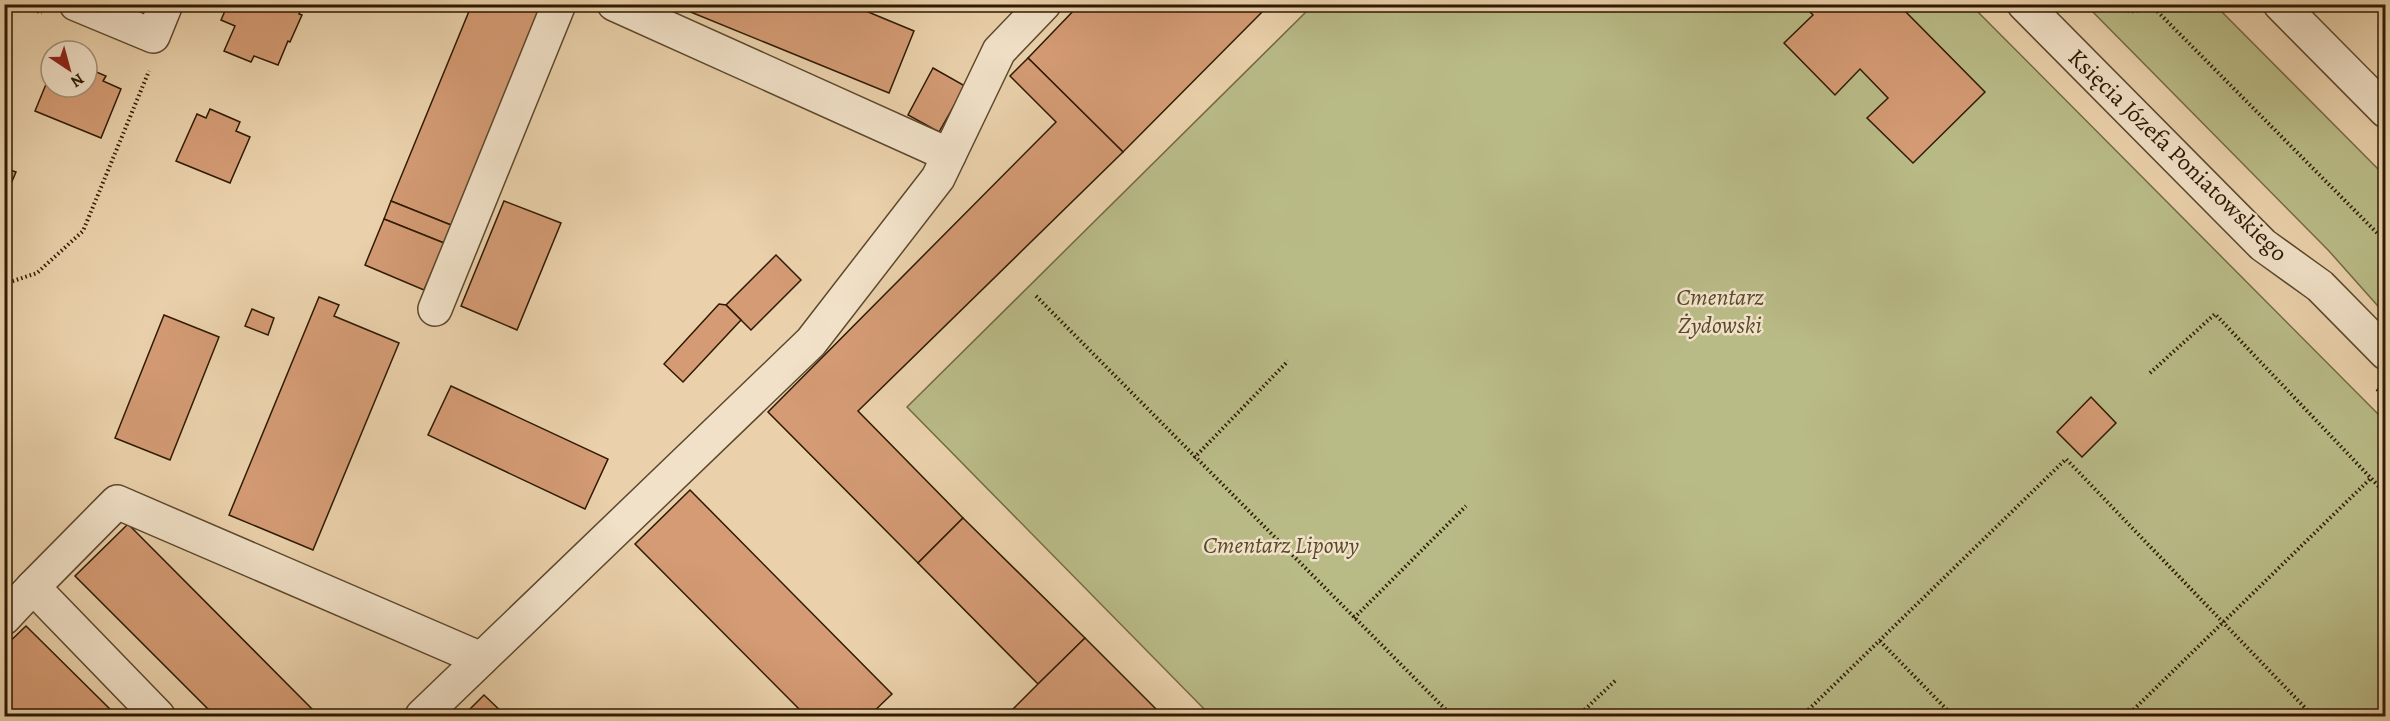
<svg xmlns="http://www.w3.org/2000/svg" width="2390" height="721" font-family="Alegreya,serif">
  <style>
    .green { fill: #b9bb87; stroke: #746a45; stroke-width: 1.5 }
    .building { fill: #d49b74; stroke: #2e1a03; stroke-width: 1.5 }
    .lines { fill: none; stroke-linecap: round; stroke-linejoin: round }
    .minor-casing { stroke: #5d482d; stroke-width: 36 }
    .path { stroke: #2e1a03; stroke-width: 4; stroke-dasharray: 1.5 3; stroke-linecap: butt }
    .minor { stroke: #f1e1c8; stroke-width: 33 }
    .labels { text-anchor: middle; dominant-baseline: central; stroke-width: 5; stroke-linejoin: round; paint-order: stroke }
    .street-label { font-size: 24px; fill: #2e1a03; stroke: #f1e1c8 }
    .park-label { font-size: 24px; font-style: italic; fill: #584a2b; stroke: #f1e1c8 }
  </style>
  <rect width="100%" height="100%" fill="#ead1ab"/>
  <filter id="stains"><feTurbulence type="fractalNoise" baseFrequency=".00333" numOctaves="4"/><feColorMatrix values="0 0 0 0 .2 0 0 0 0 .09 0 0 0 0 .02 0 0 0 .5 -.17"/></filter>
  <radialGradient id="worn" r=".72"><stop offset=".6" stop-color="#630" stop-opacity="0"/><stop offset="1" stop-color="#630" stop-opacity=".3"/></radialGradient>
  <g class="green">
    <polygon points="1313,5 1971,5 2385,421 2385,716 1211,716 907,407"/>
    <polygon points="2086,5 2215,5 2385,176 2385,314 2329,251"/>
  </g>
  <g class="building">
    <polygon points="228,4 303,4 299,14 302,15 290,42 288,41 278,65 254,56 251,62 224,51 235,26 221,20"/>
    <polygon points="472,4 542,4 451,225 391,201"/>
    <polygon points="671,4 849,4 914,31 889,93"/>
    <polygon points="1080,4 1270,4 1123,152 1028,58"/>
    <polygon points="1802,4 1898,4 1985,92 1913,163 1867,118 1888,98 1860,69 1835,95 1784,43 1813,15"/>
    <polygon points="1028,58 1123,152 858,411 963,518 918,563 768,412 1056,122 1010,76"/>
    <polygon points="87,68 106,76 103,81 121,89 101,138 35,111 51,72 51,87 87,87"/>
    <polygon points="933,68 965,86 939,132 908,115"/>
    <polygon points="210,109 240,122 236,131 250,137 230,183 176,161 197,114 206,118"/>
    <polygon points="4,168 16,172 4,200"/>
    <polygon points="391,201 451,225 444,243 384,219"/>
    <polygon points="504,201 561,223 517,330 461,306"/>
    <polygon points="384,219 444,243 424,290 365,265"/>
    <polygon points="776,255 801,280 751,330 726,305"/>
    <polygon points="319,297 339,305 334,316 399,343 313,550 229,515"/>
    <polygon points="719,304 726,305 741,320 683,382 664,364"/>
    <polygon points="252,309 274,318 268,335 245,326"/>
    <polygon points="164,315 219,337 170,460 115,438"/>
    <polygon points="451,386 608,459 585,509 428,435"/>
    <polygon points="2091,397 2116,423 2082,457 2057,432"/>
    <polygon points="690,490 892,694 869,716 806,716 635,544"/>
    <polygon points="963,518 1085,638 1038,684 918,563"/>
    <polygon points="128,524 319,716 215,716 75,576"/>
    <polygon points="26,626 117,716 9,716 4,712 4,647"/>
    <polygon points="1085,638 1163,716 1006,716 1038,684"/>
    <polygon points="484,695 506,716 463,716"/>
  </g>
  <g class="lines">
    <defs>
      <g id="minor">
        <polyline points="76,4 153,36 166,4"/>
        <polyline points="614,4 949,155"/>
        <polyline points="2024,4 2263,245 2320,286 2386,353"/>
        <polyline points="2280,4 2386,111"/>
        <polyline points="435,309 559,4"/>
        <polyline points="4,618 33,587"/>
        <polyline points="158,716 33,587 117,502 481,659"/>
        <polyline points="422,716 811,342 938,178 999,51 1044,4"/>
      </g>
    </defs>
    <use href="#minor" class="minor-casing"/>
    <g class="path">
      <polyline points="21,4 42,13"/>
      <path d="M2116 4C2127 14 2139 13 2151 4"/>
      <polyline points="2151,5 2386,242"/>
      <polyline points="4,284 37,273 83,231 149,71"/>
      <polyline points="1036,296 1452,716"/>
      <polyline points="2150,373 2215,314 2386,494"/>
      <polyline points="2377,389 2386,398"/>
      <polyline points="1194,458 1288,361"/>
      <polyline points="1354,618 1466,506"/>
      <polyline points="1880,641 1953,716"/>
      <polyline points="1578,716 1617,679"/>
      <polyline points="1802,716 2066,459 2313,716"/>
      <polyline points="2127,716 2371,478"/>
    </g>
    <use href="#minor" class="minor"/>
  </g>
  <g class="labels">
    <g class="street-label">
      <text transform="translate(2178 155) rotate(44)">Księcia Józefa Poniatowskiego</text>
    </g>
    <g class="park-label">
      <text x="1720" y="297">Cmentarz<tspan x="1720" dy="28">Żydowski</tspan></text>
      <text x="1281" y="545">Cmentarz Lipowy</text>
    </g>
  </g>
  <rect width="2390" height="721" fill="none" stroke="#ead1ab" stroke-width="24"/>
  <rect x="6" y="6" width="2378" height="709" fill="none" stroke="#2e1a03" stroke-width="3"/>
  <rect x="12" y="12" width="2366" height="697" fill="none" stroke="#2e1a03" stroke-width="1.5"/>
  <g transform="translate(69 69) rotate(144)"><circle r="28" fill="#f1e1c8" stroke="#a39179" stroke-width="1.5"/>
  <path d="M0-4.5L10 22L0 15L-10 22Z" fill="#8f2418"/>
  <text y="-9" font-size="16" font-weight="bold" text-anchor="middle" fill="#2e1a03">N</text>
  </g>
  <rect width="100%" height="100%" filter="url(#stains)"/>
  <rect width="100%" height="100%" fill="url(#worn)"/>
</svg>
